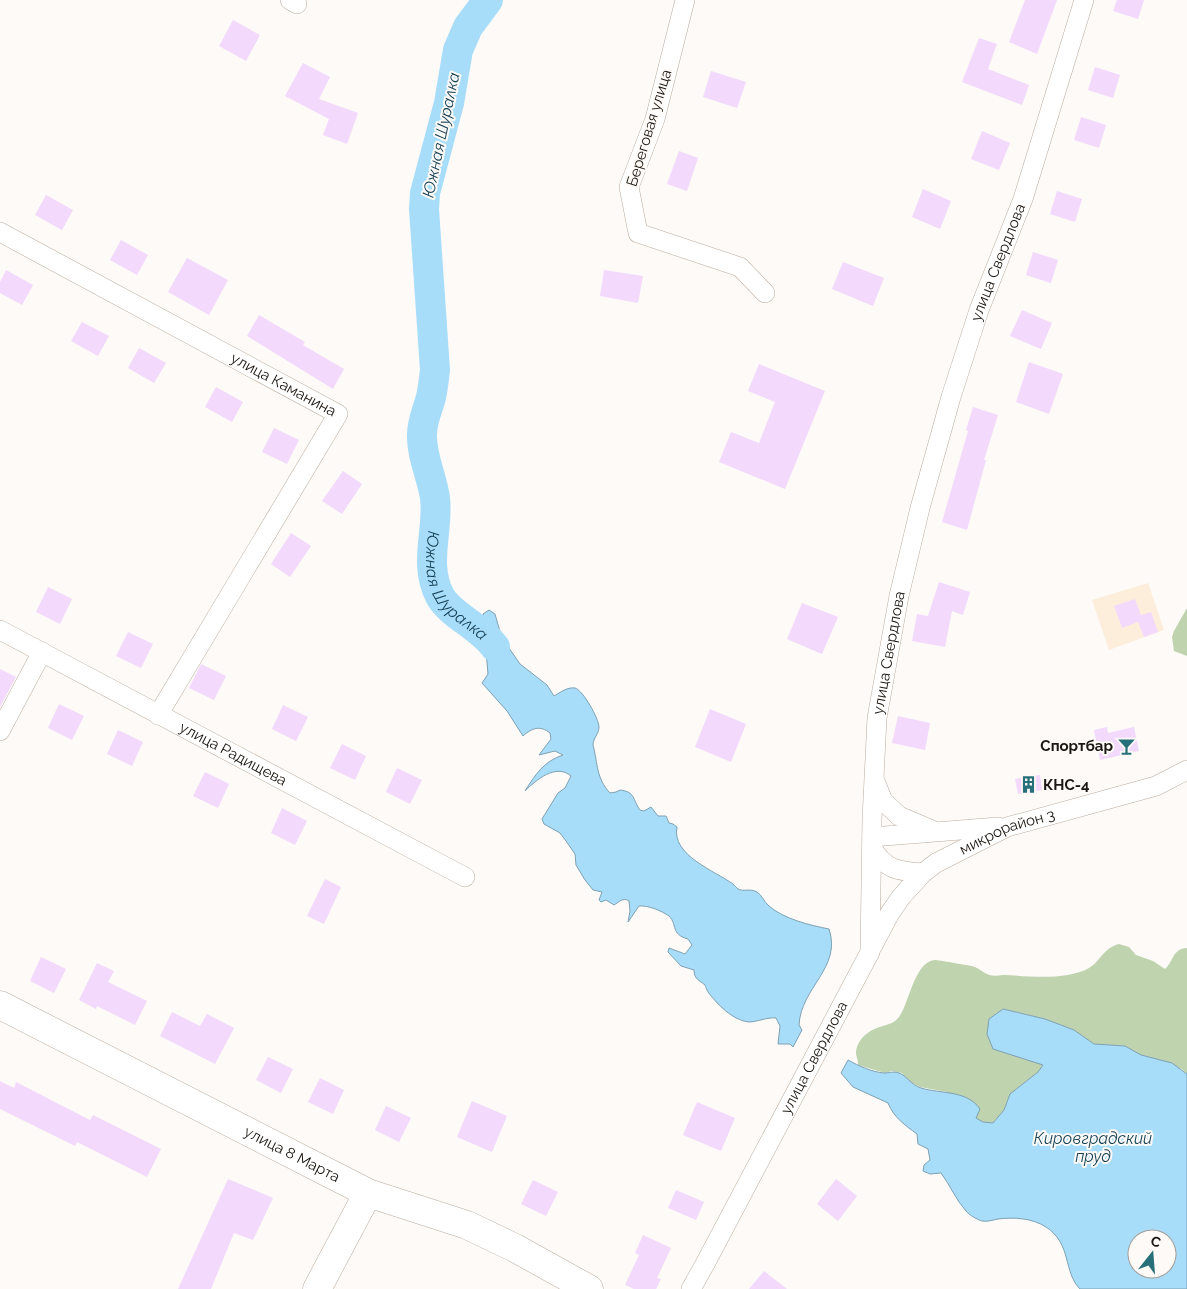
<svg xmlns="http://www.w3.org/2000/svg" width="1187" height="1289" font-family="Raleway,sans-serif">
  <style>
    .industrial { fill: #fdeedb }
    .green { fill: #bed3ae }
    .water { fill: #a8ddf9; stroke: #7ea1b3; fill-rule: evenodd }
    .lines { fill: none; stroke-linecap: round; stroke-linejoin: round }
    .river { stroke: #a8ddf9; stroke-width: 30 }
    .building { fill: #f3d9fc }
    .street-casing { stroke: #bbac9f; stroke-width: 20 }
    .secondary-casing { stroke: #bbac9f; stroke-width: 29 }
    .street { stroke: #fff; stroke-width: 19 }
    .secondary { stroke: #fff; stroke-width: 28 }
    .labels { text-anchor: middle; dominant-baseline: central; stroke-width: 4; stroke-linejoin: round; paint-order: stroke }
    .street-label { font-size: 15px; fill: #1b1611; stroke: #fdfaf7 }
    .poi-label { font-size: 15px; font-weight: bold; fill: #1b1611; stroke: #fdfaf7; text-anchor: end }
    .water-label { font-size: 16px; font-style: italic; fill: #143f53; stroke: #fdfaf7 }
  </style>
  <rect width="100%" height="100%" fill="#fdfaf7"/>
  <polygon class="industrial" points="1148,583 1164,630 1109,650 1092,600"/>
  <g class="green">
    <polygon points="1187,608 1187,656 1174,651 1172,637 1174,631"/>
    <path d="M1119 944 1129 947 1136 955 1153 961 1165 969C1174 961 1172 949 1187 948V1074L1182 1069 1141 1055 1125 1046 1094 1044 1074 1030 1045 1019 1003 1009 1033 1061 1043 1065 1038 1072 1010 1094 1004 1110 993 1123 983 1122 976 1118 947 1092 920 1087 908 1081 902 1073 892 1071 885 1073 858 1065C858 1061 857 1058 856 1054 856 1039 870 1029 883 1026 890 1024 894 1023 899 1017 909 1004 914 963 934 960 940 960 965 965 972 966 986 971 985 978 1003 975 1029 976 1066 981 1089 968 1100 962 1103 948 1119 944Z"/>
  </g>
  <g class="water">
    <path d="M489 610 495 614 503 642 509 648 520 664 547 685 554 696C561 692 567 687 575 688 583 690 599 719 599 727 599 734 593 738 593 745 598 764 596 778 610 793L616 792 620 790C636 792 632 799 640 810L644 811 651 807 658 816H666L669 823 673 824 677 827C671 855 715 871 733 884 734 885 737 888 738 889 744 892 750 888 757 892 762 895 764 902 769 906 784 919 809 925 829 929 842 968 801 987 799 1025L802 1030 793 1047 790 1044H778L780 1026 776 1018C767 1017 757 1022 749 1022 732 1020 718 1005 708 992 708 992 705 986 705 985 699 980 694 979 694 970L681 966 668 952 669 948 685 954 692 945 688 939C670 934 678 925 669 916 662 911 648 905 639 906L628 922 630 911 629 901C623 897 619 902 614 905L606 900 601 902 599 900 602 892 593 890 585 880 576 865 575 854 566 841 560 833 544 824 542 819 558 793 565 788 571 776C556 763 536 780 525 791 535 775 544 761 563 755L555 751 539 755 551 739 550 733C540 725 532 728 523 736L507 711 482 683 488 674C487 664 487 651 482 642 477 633 468 630 465 619L484 621 483 614Z"/>
    <path d="M1003 1009 1045 1019 1074 1030 1094 1044 1125 1046 1141 1055 1172 1063 1187 1074V1289H1080C1063 1272 1072 1244 1046 1227 1032 1218 1014 1217 998 1219 993 1220 987 1222 982 1221 978 1220 969 1215 966 1211 956 1200 950 1185 941 1173L930 1174 923 1171 924 1165 930 1160 928 1149 918 1144 917 1134C905 1125 894 1118 888 1103L853 1087 841 1073 848 1060C859 1066 872 1072 884 1073 890 1073 893 1071 899 1073 906 1075 911 1085 921 1088 941 1094 967 1090 980 1109L976 1118 983 1122 993 1123 1004 1110 1010 1094 1038 1072 1043 1065 993 1049 987 1034 989 1019ZM1137 1239H1167V1269H1137Z"/>
  </g>
  <g class="lines">
    <path class="river" id="s1" d="M488 0 468 27 458 50 449 103 425 193 424 209 435 370C434 379 433 388 431 397 428 409 422 421 422 434 421 455 432 477 435 498 439 530 423 564 440 596 450 615 480 626 495 647"/>
  </g>
  <g class="building">
    <polygon points="1025,0 1057,0 1037,54 1009,42"/>
    <polygon points="1117,0 1144,0 1138,19 1113,11"/>
    <polygon points="233,20 260,35 246,61 219,46"/>
    <polygon points="979,38 997,44 988,69 1029,85 1022,105 962,82"/>
    <polygon points="303,63 330,77 319,99 358,113 347,144 323,135 329,119 285,96"/>
    <polygon points="1095,67 1120,75 1113,98 1088,90"/>
    <polygon points="711,71 746,82 737,108 703,97"/>
    <polygon points="1081,117 1106,125 1099,148 1074,140"/>
    <polygon points="982,131 1010,143 999,170 971,159"/>
    <polygon points="679,151 698,158 687,191 667,184"/>
    <polygon points="923,189 951,201 940,229 912,217"/>
    <polygon points="1057,191 1082,199 1075,222 1050,214"/>
    <polygon points="46,195 73,210 62,230 35,215"/>
    <polygon points="121,240 148,255 137,275 110,260"/>
    <polygon points="1033,252 1058,260 1051,283 1026,275"/>
    <polygon points="187,258 228,280 209,315 168,292"/>
    <polygon points="843,262 884,278 873,306 832,289"/>
    <polygon points="6,270 33,285 22,305 0,293 0,282"/>
    <polygon points="604,270 643,276 638,303 600,296"/>
    <polygon points="1022,310 1052,323 1041,349 1010,336"/>
    <polygon points="259,315 305,342 303,345 344,369 333,389 247,336"/>
    <polygon points="82,322 109,336 98,356 71,341"/>
    <polygon points="139,348 166,363 154,383 128,368"/>
    <polygon points="1029,362 1063,374 1049,414 1016,402"/>
    <polygon points="759,364 825,391 785,489 719,462 731,432 759,443 775,402 748,391"/>
    <polygon points="216,387 243,402 232,422 205,407"/>
    <polygon points="973,407 998,415 984,460 986,460 967,530 942,522 968,431 966,430"/>
    <polygon points="274,428 299,440 287,464 262,452"/>
    <polygon points="343,471 362,484 342,514 322,501"/>
    <polygon points="291,533 311,546 290,577 271,564"/>
    <polygon points="939,582 970,592 963,615 952,611 945,647 912,641 917,614 928,616"/>
    <polygon points="48,587 72,599 60,624 36,612"/>
    <polygon points="1135,599 1141,615 1151,612 1158,632 1144,637 1138,622 1122,628 1114,606"/>
    <polygon points="802,603 838,617 822,654 787,639"/>
    <polygon points="128,632 153,644 141,668 116,656"/>
    <polygon points="201,664 226,676 214,700 189,688"/>
    <polygon points="0,669 16,677 0,707"/>
    <polygon points="59,704 84,716 72,740 48,728"/>
    <polygon points="283,705 308,717 296,741 272,729"/>
    <polygon points="710,709 746,724 731,762 695,747"/>
    <polygon points="898,716 930,723 925,750 892,743"/>
    <polygon points="1107,727 1108,733 1134,727 1139,751 1100,760 1094,730"/>
    <polygon points="118,730 143,742 132,766 107,754"/>
    <polygon points="342,744 366,756 355,780 330,768"/>
    <polygon points="397,768 422,780 410,804 386,792"/>
    <polygon points="205,772 229,784 218,808 193,796"/>
    <polygon points="1040,775 1042,790 1018,794 1015,779"/>
    <polygon points="282,808 307,821 295,845 271,833"/>
    <polygon points="325,879 341,887 324,924 307,916"/>
    <polygon points="41,957 66,969 54,993 30,981"/>
    <polygon points="97,963 114,971 108,982 147,1001 135,1025 97,1006 96,1009 79,1000"/>
    <polygon points="172,1012 200,1026 207,1014 234,1028 215,1064 160,1036"/>
    <polygon points="268,1057 293,1069 281,1093 256,1080"/>
    <polygon points="320,1078 344,1090 333,1114 308,1102"/>
    <polygon points="0,1081 14,1088 16,1082 90,1120 93,1115 161,1149 147,1177 77,1142 75,1146 0,1109"/>
    <polygon points="472,1101 507,1116 492,1152 457,1137"/>
    <polygon points="697,1102 735,1118 721,1151 683,1135"/>
    <polygon points="386,1106 411,1118 399,1142 375,1130"/>
    <polygon points="228,1179 273,1198 253,1240 234,1233 211,1289 178,1289"/>
    <polygon points="836,1179 857,1196 838,1221 817,1204"/>
    <polygon points="533,1180 558,1192 546,1216 521,1204"/>
    <polygon points="676,1190 704,1202 696,1220 668,1208"/>
    <polygon points="643,1235 671,1248 657,1278 661,1279 656,1289 634,1289 625,1285 639,1255 635,1253"/>
    <polygon points="764,1271 787,1289 749,1289"/>
  </g>
  <g class="lines">
    <defs>
      <g id="street">
        <polyline points="290,0 297,4"/>
        <polyline points="685,0 655,119 629,187 638,233 740,267 765,293"/>
        <path id="s2" d="M0 232 338 414 158 715"/>
        <path id="s3" d="M0 630 465 877"/>
        <polyline points="0,731 42,652"/>
        <polyline points="875,781 883,801 899,816 932,830"/>
        <polyline points="872,837 998,827"/>
        <path d="M872 848C886 870 897 871 923 873"/>
        <path id="s4" d="M872 947 890 913 901 897 923 873 936 863 1007 827 1156 786 1187 770"/>
        <path id="s5" d="M691 1289 705 1264 870 952 872 819 877 718 899 596 920 508 951 397 979 310 1023 199 1084 0"/>
      </g>
      <g id="secondary">
        <path id="s6" d="M0 1005 368 1193 467 1225 515 1248 589 1289"/>
        <polyline points="317,1289 368,1193"/>
      </g>
    </defs>
    <use href="#street" class="street-casing"/>
    <use href="#secondary" class="secondary-casing"/>
    <use href="#street" class="street"/>
    <use href="#secondary" class="secondary"/>
  </g>
  <defs>
    <symbol id="bar-bare" viewBox="-9 -9 18 18"><path d="M-6-5H6L.8 .8V4.5H3.5V6h-7V4.5H-.8V.8Z" fill="#277079" stroke="#fdfaf7" stroke-width="2.5" paint-order="stroke"/></symbol>
    <symbol id="building-bare" viewBox="-9 -9 18 18"><path d="M-4-6H4V6H1V3H-1V6H-4ZM-2.5-4.3h1.7v1.8h-1.7ZM.8-4.3h1.7v1.8H.8ZM-2.5-1h1.7V.8h-1.7ZM.8-1h1.7V.8H.8Z" fill="#277079" stroke="#fdfaf7" stroke-width="2.5" paint-order="stroke"/></symbol>
  </defs>
  <g fill-rule="evenodd">
    <use href="#bar-bare" x="1114" y="734" width="25" height="25"/>
    <use href="#building-bare" x="1016" y="772" width="25" height="25"/>
  </g>
  <g class="labels">
    <g class="street-label">
      <text transform="translate(649 128) rotate(-73)">Береговая улица</text>
      <text stroke="none"><textPath href="#s5" startOffset="1088">улица Свердлова</textPath></text>
      <text stroke="none"><textPath href="#s2" startOffset="322">улица Каманина</textPath></text>
      <text stroke="none"><textPath href="#s5" startOffset="682">улица Свердлова</textPath></text>
      <text stroke="none"><textPath href="#s3" startOffset="264">улица Радищева</textPath></text>
      <text stroke="none"><textPath href="#s4" startOffset="185">микрорайон 3</textPath></text>
      <text stroke="none"><textPath href="#s5" startOffset="262">улица Свердлова</textPath></text>
      <text stroke="none"><textPath href="#s6" startOffset="328">улица 8 Марта</textPath></text>
    </g>
    <g class="poi-label">
      <text x="1113" y="746">Спортбар</text>
      <text x="1043" y="785" text-anchor="start">КНС-4</text>
    </g>
    <g class="water-label">
      <text transform="translate(441 135) rotate(-78)">Южная Шуралка</text>
      <text stroke="none"><textPath href="#s1" startOffset="611">Южная Шуралка</textPath></text>
      <text x="1093" y="1138">Кировградский<tspan x="1093" dy="18">пруд</tspan></text>
    </g>
  </g>
  <g transform="translate(1152 1254) rotate(17)"><circle r="24" fill="#fdfaf7" stroke="#a39f9b"/>
  <path d="M0-4L9 19L0 12L-9 19Z" fill="#277079"/>
  <text y="-8" font-size="14" font-weight="bold" text-anchor="middle" fill="#1b1611">С</text>
  </g>
</svg>
